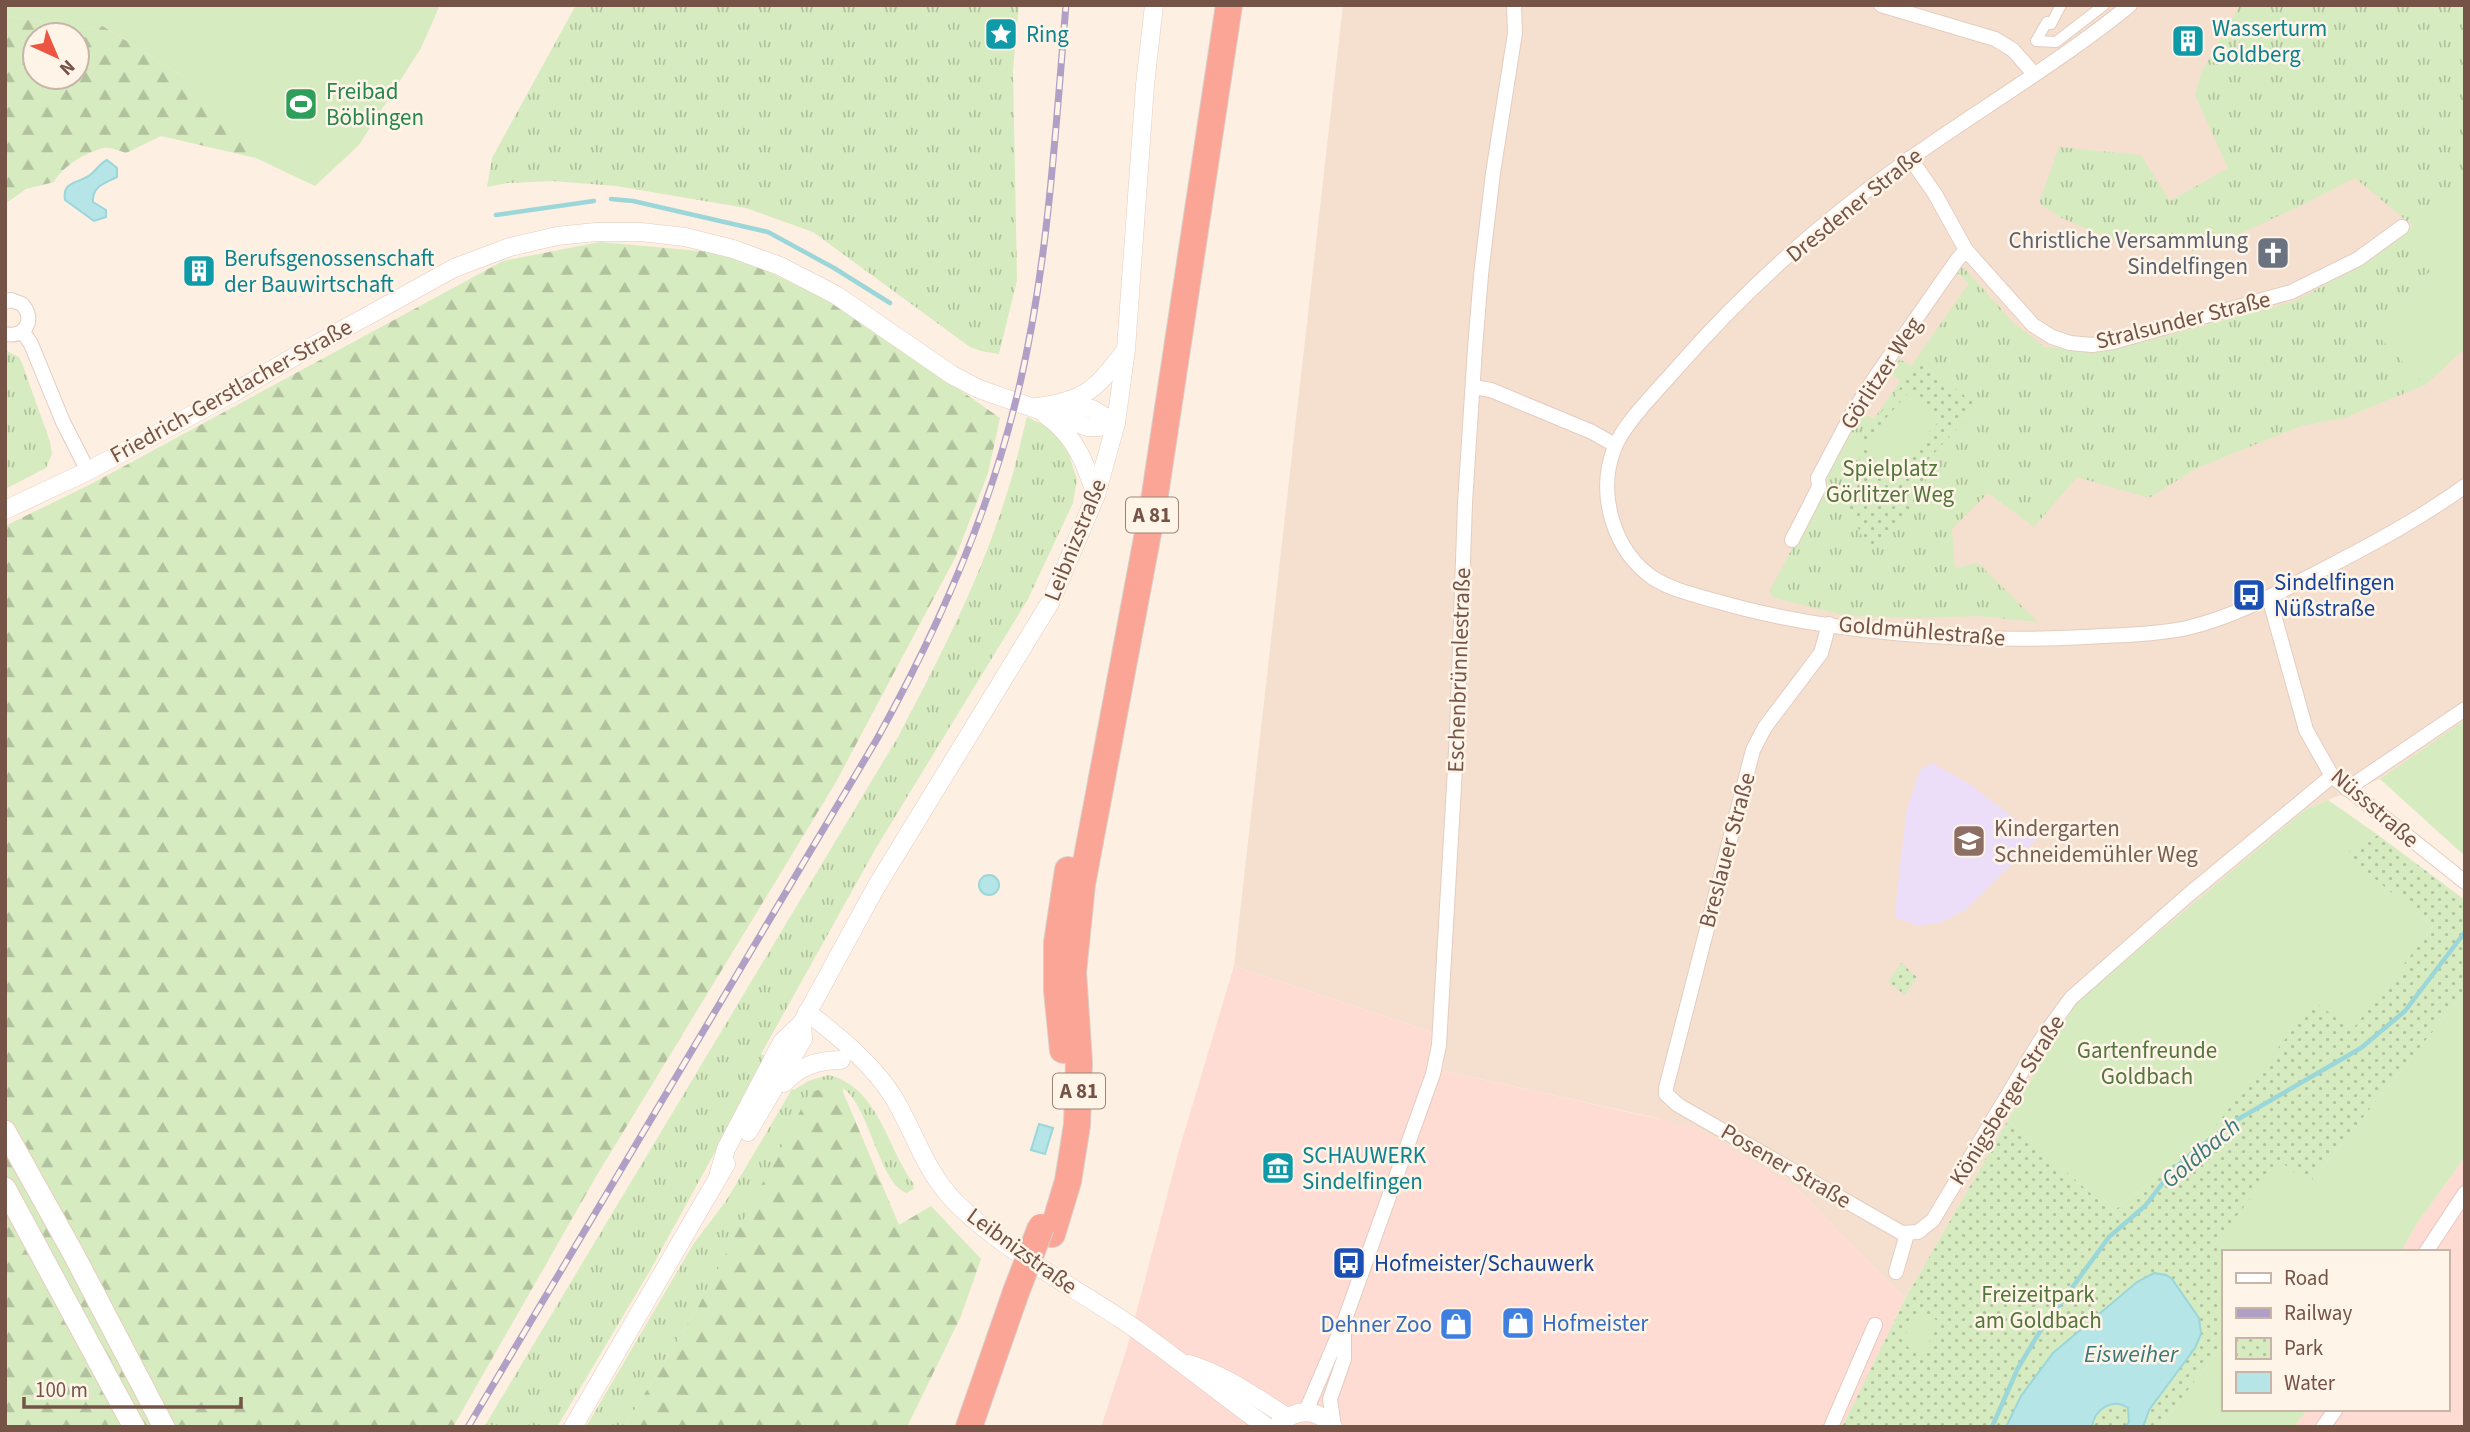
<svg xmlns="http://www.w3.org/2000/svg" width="2470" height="1432" font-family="'Source Sans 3',sans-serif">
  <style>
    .residential { fill: #f5e0cf }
    .commercial { fill: #fedcd4 }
    .education { fill: #ecdef9 }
    .grass { fill: url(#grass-tufts) }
    .forest { fill: url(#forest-firs); fill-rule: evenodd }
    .park { fill: url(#park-dots) }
    .garden { fill: #d6ebc0 }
    .water { fill: #b5e5e7; stroke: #9bd6d9; stroke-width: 2 }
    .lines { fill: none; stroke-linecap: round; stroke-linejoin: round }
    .stream { stroke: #9bd6d9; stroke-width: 4.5 }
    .pedestrian-casing { stroke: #e4ccc0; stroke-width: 12 }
    .minor-casing { stroke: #e4ccc0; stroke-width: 16 }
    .tertiary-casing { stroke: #e4ccc0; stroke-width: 19 }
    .secondary-casing { stroke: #e9cdbd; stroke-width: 23 }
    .motorway-casing { stroke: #d8cfcb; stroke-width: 28 }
    .pedestrian { stroke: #fff; stroke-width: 10 }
    .minor { stroke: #fff; stroke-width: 14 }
    .tertiary { stroke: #fff; stroke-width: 18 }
    .secondary { stroke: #fff; stroke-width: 21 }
    .motorway { stroke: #faa595; stroke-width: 26 }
    .rail-casing { stroke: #b1a0c6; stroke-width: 7 }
    .rail { stroke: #fff4e8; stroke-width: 4.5; stroke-dasharray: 13; stroke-linecap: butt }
    .motorway-bridge-casing { stroke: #d8cfcb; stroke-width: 28; stroke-linecap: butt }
    .motorway-bridge { stroke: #faa595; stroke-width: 26 }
    .labels { text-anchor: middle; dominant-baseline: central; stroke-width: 5; stroke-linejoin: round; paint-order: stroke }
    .shield { fill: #fff4e8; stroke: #9e8377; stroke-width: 2 }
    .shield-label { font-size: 21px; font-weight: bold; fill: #755347 }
    .culture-label { font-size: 23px; fill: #0d838f; stroke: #fff4e8; text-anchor: start }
    .leisure-label { font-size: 23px; fill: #27864d; stroke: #fff4e8; text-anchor: start }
    .street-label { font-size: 23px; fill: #755347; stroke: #fff4e8 }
    .worship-label { font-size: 23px; fill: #5b616d; stroke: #fff4e8; text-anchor: end }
    .park-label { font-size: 23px; fill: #53763c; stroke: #fff4e8 }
    .transit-label { font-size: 23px; fill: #164399; stroke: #fff4e8; text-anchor: start }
    .education-label { font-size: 23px; fill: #785e54; stroke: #fff4e8; text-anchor: start }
    .shop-label { font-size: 23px; fill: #366cbe; stroke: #fff4e8; text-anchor: start }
    .water-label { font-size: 24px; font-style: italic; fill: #3a787c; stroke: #fff4e8 }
  </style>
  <defs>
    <pattern id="grass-tufts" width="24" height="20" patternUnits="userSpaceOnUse" patternTransform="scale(1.75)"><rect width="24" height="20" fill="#d6ebc0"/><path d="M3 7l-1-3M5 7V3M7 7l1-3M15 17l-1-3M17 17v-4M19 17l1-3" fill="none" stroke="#b2c19e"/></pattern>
    <pattern id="forest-firs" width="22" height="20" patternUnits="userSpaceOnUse" patternTransform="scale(1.75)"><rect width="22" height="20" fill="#d6ebc0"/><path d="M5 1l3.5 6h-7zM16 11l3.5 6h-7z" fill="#b2c19e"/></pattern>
    <pattern id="park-dots" width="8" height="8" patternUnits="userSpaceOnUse" patternTransform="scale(1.75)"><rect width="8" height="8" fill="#d6ebc0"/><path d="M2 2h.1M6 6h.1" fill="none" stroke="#b2c19e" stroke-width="1.8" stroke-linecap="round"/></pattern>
  </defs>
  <rect width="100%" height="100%" fill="#fdefe1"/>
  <polygon class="residential" points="1343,5 2465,5 2465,720 2380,779 2306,809 2076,1002 1905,1299 1795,1187 1657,1118 1444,1071 1444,1036 1234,966"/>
  <g class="commercial">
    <polygon points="1234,966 1444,1036 1444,1071 1695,1127 1795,1187 1905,1299 1842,1427 1101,1427 1127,1348 1179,1150"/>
    <polygon points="2465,1157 2465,1427 2294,1427 2308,1409 2447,1409 2447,1252 2401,1252 2416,1225"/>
  </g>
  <polygon class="education" points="1932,763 1968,783 2039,837 1965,910 1942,922 1918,926 1895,917 1899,875 1907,808 1920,770"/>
  <g class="grass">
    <polygon points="576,5 1019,5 1013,70 1017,280 999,354 981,351 970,347 813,232 746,208 616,186 552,181 507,183 487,187 492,158"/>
    <polygon points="2240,5 2465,5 2465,348 2425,385 2344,418 2301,426 2195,469 2149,498 2077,477 2034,527 1988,493 1952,529 1955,568 1978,563 2038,622 1977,616 1920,618 1848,616 1774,598 1769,592 1816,503 1828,478 1828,465 1857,411 1874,419 1900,381 1890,373 1900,359 1911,366 1969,283 1957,273 1960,268 1964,268 2014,323 2045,347 2097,350 2147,341 2295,301 2347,273 2413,226 2355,178 2298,207 2202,251 2134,249 2062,218 2039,203 2059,147 2141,155 2170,201 2228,168 2195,95 2201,73"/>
    <polygon points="5,350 19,357 22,363 50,442 52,454 46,468 5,489"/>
    <path d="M1027 417 1051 428 1070 447 1069 455 1077 479 1073 503 1028 599 876 848 761 1054 767 1057 648 1274 557 1427H484L898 737C939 659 980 580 1006 496 1015 470 1020 443 1027 417Z"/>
    <path d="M829 1075C880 1089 886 1147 914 1184L913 1189 907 1193C879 1184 870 1107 843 1088L844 1084 697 1309 624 1427H586L694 1243 726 1201 792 1089 794 1090 808 1081Z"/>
  </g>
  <g class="forest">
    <path d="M5 16 65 25 74 31 103 26 187 79 211 98 246 129 256 158 161 136 126 153C119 151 111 147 104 148 86 152 63 166 54 182L26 189 5 204ZM35 35H77V77H35Z"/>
    <polygon points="600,242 732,254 845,309 1000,418 988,473 956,556 836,782 597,1175 453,1427 5,1427 5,526 93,483 503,261"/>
    <polygon points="844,1084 843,1092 899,1225 931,1206 981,1259 961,1316 907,1427 624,1427 697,1309 810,1092"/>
  </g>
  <g class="park">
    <polygon points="1920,362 1978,406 1924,464 1926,501 1868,548 1843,498 1856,478 1864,435"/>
    <polygon points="2378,835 2465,900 2465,992 2309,1184 2217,1241 2230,1252 2223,1252 2223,1344 2160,1427 1842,1427 1905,1299 2008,1120 2112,1212 2202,1142 2315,1001 2352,1029 2433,927 2344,854"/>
    <polygon points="1901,963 1917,977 1905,995 1888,982"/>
  </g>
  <g class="garden">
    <polygon points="5,5 440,5 421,48 359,145 315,186 256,158 245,129 187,79 103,26 74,31 65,25 5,16"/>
    <polygon points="2465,178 2465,348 2425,385 2375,333 2430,271 2410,247 2420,224"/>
    <polygon points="1910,391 1941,419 1894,470 1864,443"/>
    <polygon points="2465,720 2465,856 2380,779"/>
    <polygon points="2328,800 2378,835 2345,854 2433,927 2352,1030 2315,1002 2202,1142 2112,1212 2008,1120 2076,1002 2306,809"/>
    <polygon points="2465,992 2465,1157 2416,1225 2401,1252 2230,1252 2217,1241 2280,1161 2309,1184"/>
    <polygon points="1919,1310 1940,1322 1922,1355 1901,1343"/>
    <polygon points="2223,1344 2223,1409 2308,1409 2294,1427 2160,1427"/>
  </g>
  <g class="water">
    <path d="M107 160 117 168V177C104 184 92 186 93 202L106 210V217L94 221 65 200C62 181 77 184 90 175 96 171 99 164 107 160Z"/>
    <circle cx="989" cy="885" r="10"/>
    <polygon points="1039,1124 1053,1128 1045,1154 1031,1150"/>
    <path d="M2154 1273 2166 1275 2172 1279 2199 1318 2201 1334 2195 1348 2149 1410 2143 1427H2125L2129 1422 2128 1408C2112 1397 2094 1410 2092 1427H2006L2021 1396 2053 1353 2137 1282Z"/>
  </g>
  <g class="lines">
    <g class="stream">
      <polyline points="611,199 633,201 768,232 834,268 890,303"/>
      <polyline points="496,215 594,201"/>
      <polyline points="1992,1427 2018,1368 2039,1333 2109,1237 2145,1206 2172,1171 2198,1148 2235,1121 2361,1048 2405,1011 2465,932"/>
    </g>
    <defs>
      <polyline id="pedestrian" points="2061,5 2051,24 2047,22 2036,41 2056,42 2104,5"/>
      <g id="minor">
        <polyline points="1881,5 1995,39 2013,50 2034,74"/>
        <path d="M2130 5C2060 62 1981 108 1908 160 1823 220 1744 291 1676 369 1657 391 1624 423 1614 449 1597 494 1613 550 1653 578 1672 590 1695 595 1716 601 1828 634 1970 643 2086 637 2119 635 2154 635 2187 628 2237 616 2281 591 2326 568 2374 543 2421 518 2465 486"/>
        <polyline points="1910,158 1935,194 1966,250 2033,325 2052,337 2070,343 2092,345 2113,342 2291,292 2358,259 2402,227"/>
        <path d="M5 302 11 300 22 304C36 320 25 338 5 334"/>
        <polyline points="23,332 31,344 63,422 88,471"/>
        <polyline points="1473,387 1491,390 1592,432 1615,445"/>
        <polyline points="1792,540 1819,487 1818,478 1853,412 1876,376 1957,260 1966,250"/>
        <polyline points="2269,597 2306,730 2332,776 2465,882"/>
        <polyline points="1829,624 1821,653 1765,727 1753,750 1666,1088 1666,1094 1678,1105 1902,1233 1918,1232 1933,1220 2040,1041 2071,998 2187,896 2332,776"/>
        <polyline points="2347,789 2465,709"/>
        <polyline points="2426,1252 2465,1193"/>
        <polyline points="1896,1272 1907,1234"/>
        <polyline points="1306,1411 1344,1322 1433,1074 1439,1045 1457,734 1465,503 1475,348 1481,275 1493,173 1515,33 1514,5"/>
        <polyline points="1334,1427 1330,1399 1344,1359 1344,1324"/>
        <polyline points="1831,1427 1875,1325"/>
        <polyline points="2323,1427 2336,1409"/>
      </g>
      <g id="tertiary">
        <polyline points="1064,403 1092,409 1116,423"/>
        <path d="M1037 407C1084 401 1097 389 1124 352"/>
        <path d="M1047 416C1076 437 1085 463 1096 495"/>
        <polyline points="5,510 88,471 233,393 304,351 454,268 510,247 557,236 596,232 641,232 685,237 733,249 780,266 836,295 952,375 979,389 1088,427 1099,427 1116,423"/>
        <path d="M807 1012C838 1036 873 1064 894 1098 916 1135 924 1170 956 1203 1004 1250 1065 1282 1121 1319 1172 1353 1217 1392 1267 1427"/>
        <path d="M784 1083C799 1066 818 1060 841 1060"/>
        <polyline points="748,1132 803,1039 802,1023"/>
        <polyline points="719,1173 726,1149 782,1042 802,1023 876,887 1051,601 1096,495 1116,423 1126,349 1145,85 1154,5"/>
        <path d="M1189 1364C1225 1375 1255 1397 1287 1417"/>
        <path d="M1279 1424C1297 1408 1318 1408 1333 1427"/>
        <polyline points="573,1427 726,1164"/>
      </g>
      <g id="secondary">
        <polyline points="5,1131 73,1253 164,1427"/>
        <polyline points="5,1188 134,1427"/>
      </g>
      <g id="motorway">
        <polyline points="1063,1050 1057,990 1057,943 1068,870"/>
        <polyline points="1052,1234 1068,1181 1077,1125 1079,1063 1073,972 1082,884 1154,501 1229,5"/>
        <polyline points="969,1427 1016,1292"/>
      </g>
    </defs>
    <use href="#pedestrian" class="pedestrian-casing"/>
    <use href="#minor" class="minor-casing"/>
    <use href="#tertiary" class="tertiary-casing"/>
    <use href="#secondary" class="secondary-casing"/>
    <use href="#motorway" class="motorway-casing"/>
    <use href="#pedestrian" class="pedestrian"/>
    <use href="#minor" class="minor"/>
    <use href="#tertiary" class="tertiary"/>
    <use href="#secondary" class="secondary"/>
    <use href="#motorway" class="motorway"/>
    <defs>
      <path id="rail" d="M468 1427 877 739C937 631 988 517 1017 396 1048 268 1055 136 1066 5"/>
    </defs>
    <use href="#rail" class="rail-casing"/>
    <use href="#rail" class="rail"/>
    <defs>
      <polyline id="motorway-bridge" points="1016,1292 1041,1227"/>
    </defs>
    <use href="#motorway-bridge" class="motorway-bridge-casing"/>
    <use href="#motorway-bridge" class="motorway-bridge"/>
  </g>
  <defs>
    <symbol id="sight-square" viewBox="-11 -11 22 22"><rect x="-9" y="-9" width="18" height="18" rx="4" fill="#0f9aa8" stroke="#fff4e8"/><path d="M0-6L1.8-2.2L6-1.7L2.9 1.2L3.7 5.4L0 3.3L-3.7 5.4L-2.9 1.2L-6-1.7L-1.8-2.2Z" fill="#fff"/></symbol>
    <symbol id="building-square" viewBox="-11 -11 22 22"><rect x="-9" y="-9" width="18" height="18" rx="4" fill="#0f9aa8" stroke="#fff4e8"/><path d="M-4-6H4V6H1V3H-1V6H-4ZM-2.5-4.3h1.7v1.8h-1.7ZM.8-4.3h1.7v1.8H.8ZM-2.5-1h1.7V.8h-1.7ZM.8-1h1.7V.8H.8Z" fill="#fff"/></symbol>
    <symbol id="stadium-square" viewBox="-11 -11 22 22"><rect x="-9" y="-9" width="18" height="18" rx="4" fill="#2e9e5b" stroke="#fff4e8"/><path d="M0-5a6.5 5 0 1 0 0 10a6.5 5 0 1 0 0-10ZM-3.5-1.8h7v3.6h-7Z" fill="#fff"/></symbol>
    <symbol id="church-square" viewBox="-11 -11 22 22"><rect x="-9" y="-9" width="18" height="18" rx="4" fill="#6b7280" stroke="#fff4e8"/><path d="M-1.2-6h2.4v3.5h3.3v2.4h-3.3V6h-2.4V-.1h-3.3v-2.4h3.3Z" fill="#fff"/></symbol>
    <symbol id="bus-square" viewBox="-11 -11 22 22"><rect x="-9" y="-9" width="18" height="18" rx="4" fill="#1a4fb4" stroke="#fff4e8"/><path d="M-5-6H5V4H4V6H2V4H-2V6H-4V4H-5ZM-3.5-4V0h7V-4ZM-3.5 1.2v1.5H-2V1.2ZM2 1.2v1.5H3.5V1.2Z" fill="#fff"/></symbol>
    <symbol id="school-square" viewBox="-11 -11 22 22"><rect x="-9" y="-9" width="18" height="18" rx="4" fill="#8d6e63" stroke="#fff4e8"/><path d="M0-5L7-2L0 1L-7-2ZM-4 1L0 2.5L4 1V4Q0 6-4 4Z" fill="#fff"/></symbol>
    <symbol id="museum-square" viewBox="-11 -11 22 22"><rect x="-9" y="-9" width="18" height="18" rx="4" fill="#0f9aa8" stroke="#fff4e8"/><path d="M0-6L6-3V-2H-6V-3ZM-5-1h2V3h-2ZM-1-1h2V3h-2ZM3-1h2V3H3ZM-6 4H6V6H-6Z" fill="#fff"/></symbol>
    <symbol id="shop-square" viewBox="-11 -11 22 22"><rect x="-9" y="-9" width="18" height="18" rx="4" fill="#3f7fe0" stroke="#fff4e8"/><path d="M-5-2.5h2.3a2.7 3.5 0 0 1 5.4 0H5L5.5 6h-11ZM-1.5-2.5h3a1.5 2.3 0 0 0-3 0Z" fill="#fff"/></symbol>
  </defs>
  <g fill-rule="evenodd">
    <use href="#sight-square" x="982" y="15" width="38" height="38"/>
    <use href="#building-square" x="2169" y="22" width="38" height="38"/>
    <use href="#stadium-square" x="282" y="85" width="38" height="38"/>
    <use href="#church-square" x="2254" y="234" width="38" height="38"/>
    <use href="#building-square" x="180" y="252" width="38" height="38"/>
    <use href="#bus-square" x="2230" y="576" width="38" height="38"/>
    <use href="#school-square" x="1950" y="822" width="38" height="38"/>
    <use href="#museum-square" x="1259" y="1149" width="38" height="38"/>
    <use href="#bus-square" x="1330" y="1244" width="38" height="38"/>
    <use href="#shop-square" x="1499" y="1304" width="38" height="38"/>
    <use href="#shop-square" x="1437" y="1305" width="38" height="38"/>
  </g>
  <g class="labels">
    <g class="shield">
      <rect x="1126" y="497.5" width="52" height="35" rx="5"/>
      <rect x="1053" y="1073.5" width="52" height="35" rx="5"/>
    </g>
    <g class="shield-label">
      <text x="1152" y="515">A 81</text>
      <text x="1079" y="1091">A 81</text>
    </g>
    <g class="culture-label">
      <text x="2212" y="28">Wasserturm<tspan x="2212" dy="26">Goldberg</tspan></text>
      <text x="1026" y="34">Ring</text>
      <text x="224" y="258">Berufsgenossenschaft<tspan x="224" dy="26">der Bauwirtschaft</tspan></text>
      <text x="1302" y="1155">SCHAUWERK<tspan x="1302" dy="26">Sindelfingen</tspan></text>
    </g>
    <g class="leisure-label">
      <text x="326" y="91">Freibad<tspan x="326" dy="26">Böblingen</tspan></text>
    </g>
    <g class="street-label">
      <text transform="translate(1854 205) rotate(-39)">Dresdener Straße</text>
      <text transform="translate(2183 320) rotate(-14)">Stralsunder Straße</text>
      <text transform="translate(1881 373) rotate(-57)">Görlitzer Weg</text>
      <text transform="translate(231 391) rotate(-29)">Friedrich-Gerstlacher-Straße</text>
      <text transform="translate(1075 540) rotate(-68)">Leibnizstraße</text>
      <text transform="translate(1922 631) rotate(5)">Goldmühlestraße</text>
      <text transform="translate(1459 670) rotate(-88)">Eschenbrünnlestraße</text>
      <text transform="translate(2375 808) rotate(41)">Nüssstraße</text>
      <text transform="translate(1727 850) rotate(-75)">Breslauer Straße</text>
      <text transform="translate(2007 1100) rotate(-58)">Königsberger Straße</text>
      <text transform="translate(1786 1166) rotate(30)">Posener Straße</text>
      <text transform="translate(1022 1251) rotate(36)">Leibnizstraße</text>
    </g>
    <g class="worship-label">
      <text x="2248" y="240">Christliche Versammlung<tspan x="2248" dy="26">Sindelfingen</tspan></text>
    </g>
    <g class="park-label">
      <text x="1890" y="468">Spielplatz<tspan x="1890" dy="26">Görlitzer Weg</tspan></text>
      <text x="2147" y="1050">Gartenfreunde<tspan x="2147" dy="26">Goldbach</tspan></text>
      <text x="2038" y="1294">Freizeitpark<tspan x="2038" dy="26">am Goldbach</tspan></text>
    </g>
    <g class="transit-label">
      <text x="2274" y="582">Sindelfingen<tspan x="2274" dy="26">Nüßstraße</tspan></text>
      <text x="1374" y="1263">Hofmeister/Schauwerk</text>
    </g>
    <g class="education-label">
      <text x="1994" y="828">Kindergarten<tspan x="1994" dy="26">Schneidemühler Weg</tspan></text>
    </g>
    <g class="shop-label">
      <text x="1542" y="1323">Hofmeister</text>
      <text x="1432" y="1324" text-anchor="end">Dehner Zoo</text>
    </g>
    <g class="water-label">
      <text transform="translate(2201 1153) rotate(-40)">Goldbach</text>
      <text x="2131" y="1354">Eisweiher</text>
    </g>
  </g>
  <rect width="2470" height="1432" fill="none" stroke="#755347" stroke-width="14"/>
  <rect x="2222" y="1250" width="228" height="161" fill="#fff4e8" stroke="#c8b4a8" stroke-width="2"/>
  <rect x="2236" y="1273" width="35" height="10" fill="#ffffff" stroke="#c8b4a8" stroke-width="2"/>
  <text x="2284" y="1285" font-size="21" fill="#755347">Road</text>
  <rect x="2236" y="1308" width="35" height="10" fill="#b1a0c6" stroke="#c8b4a8" stroke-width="2"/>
  <text x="2284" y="1320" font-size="21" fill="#755347">Railway</text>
  <rect x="2236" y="1338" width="35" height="21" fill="url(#park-dots)" stroke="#c8b4a8" stroke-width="2"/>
  <text x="2284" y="1355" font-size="21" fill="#755347">Park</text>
  <rect x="2236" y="1372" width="35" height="21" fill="#b5e5e7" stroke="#c8b4a8" stroke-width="2"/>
  <text x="2284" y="1390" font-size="21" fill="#755347">Water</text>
  <g transform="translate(56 56) rotate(136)"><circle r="33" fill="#fff4e8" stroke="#c8b4a8" stroke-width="2"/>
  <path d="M0-5L12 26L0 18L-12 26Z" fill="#ec5541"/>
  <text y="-10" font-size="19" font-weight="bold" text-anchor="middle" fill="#755347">N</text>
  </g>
  <path d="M24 1397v10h217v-10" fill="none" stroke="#755347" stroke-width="3.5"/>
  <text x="35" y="1397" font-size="21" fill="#755347" stroke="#fff4e8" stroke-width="5" paint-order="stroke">100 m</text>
</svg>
